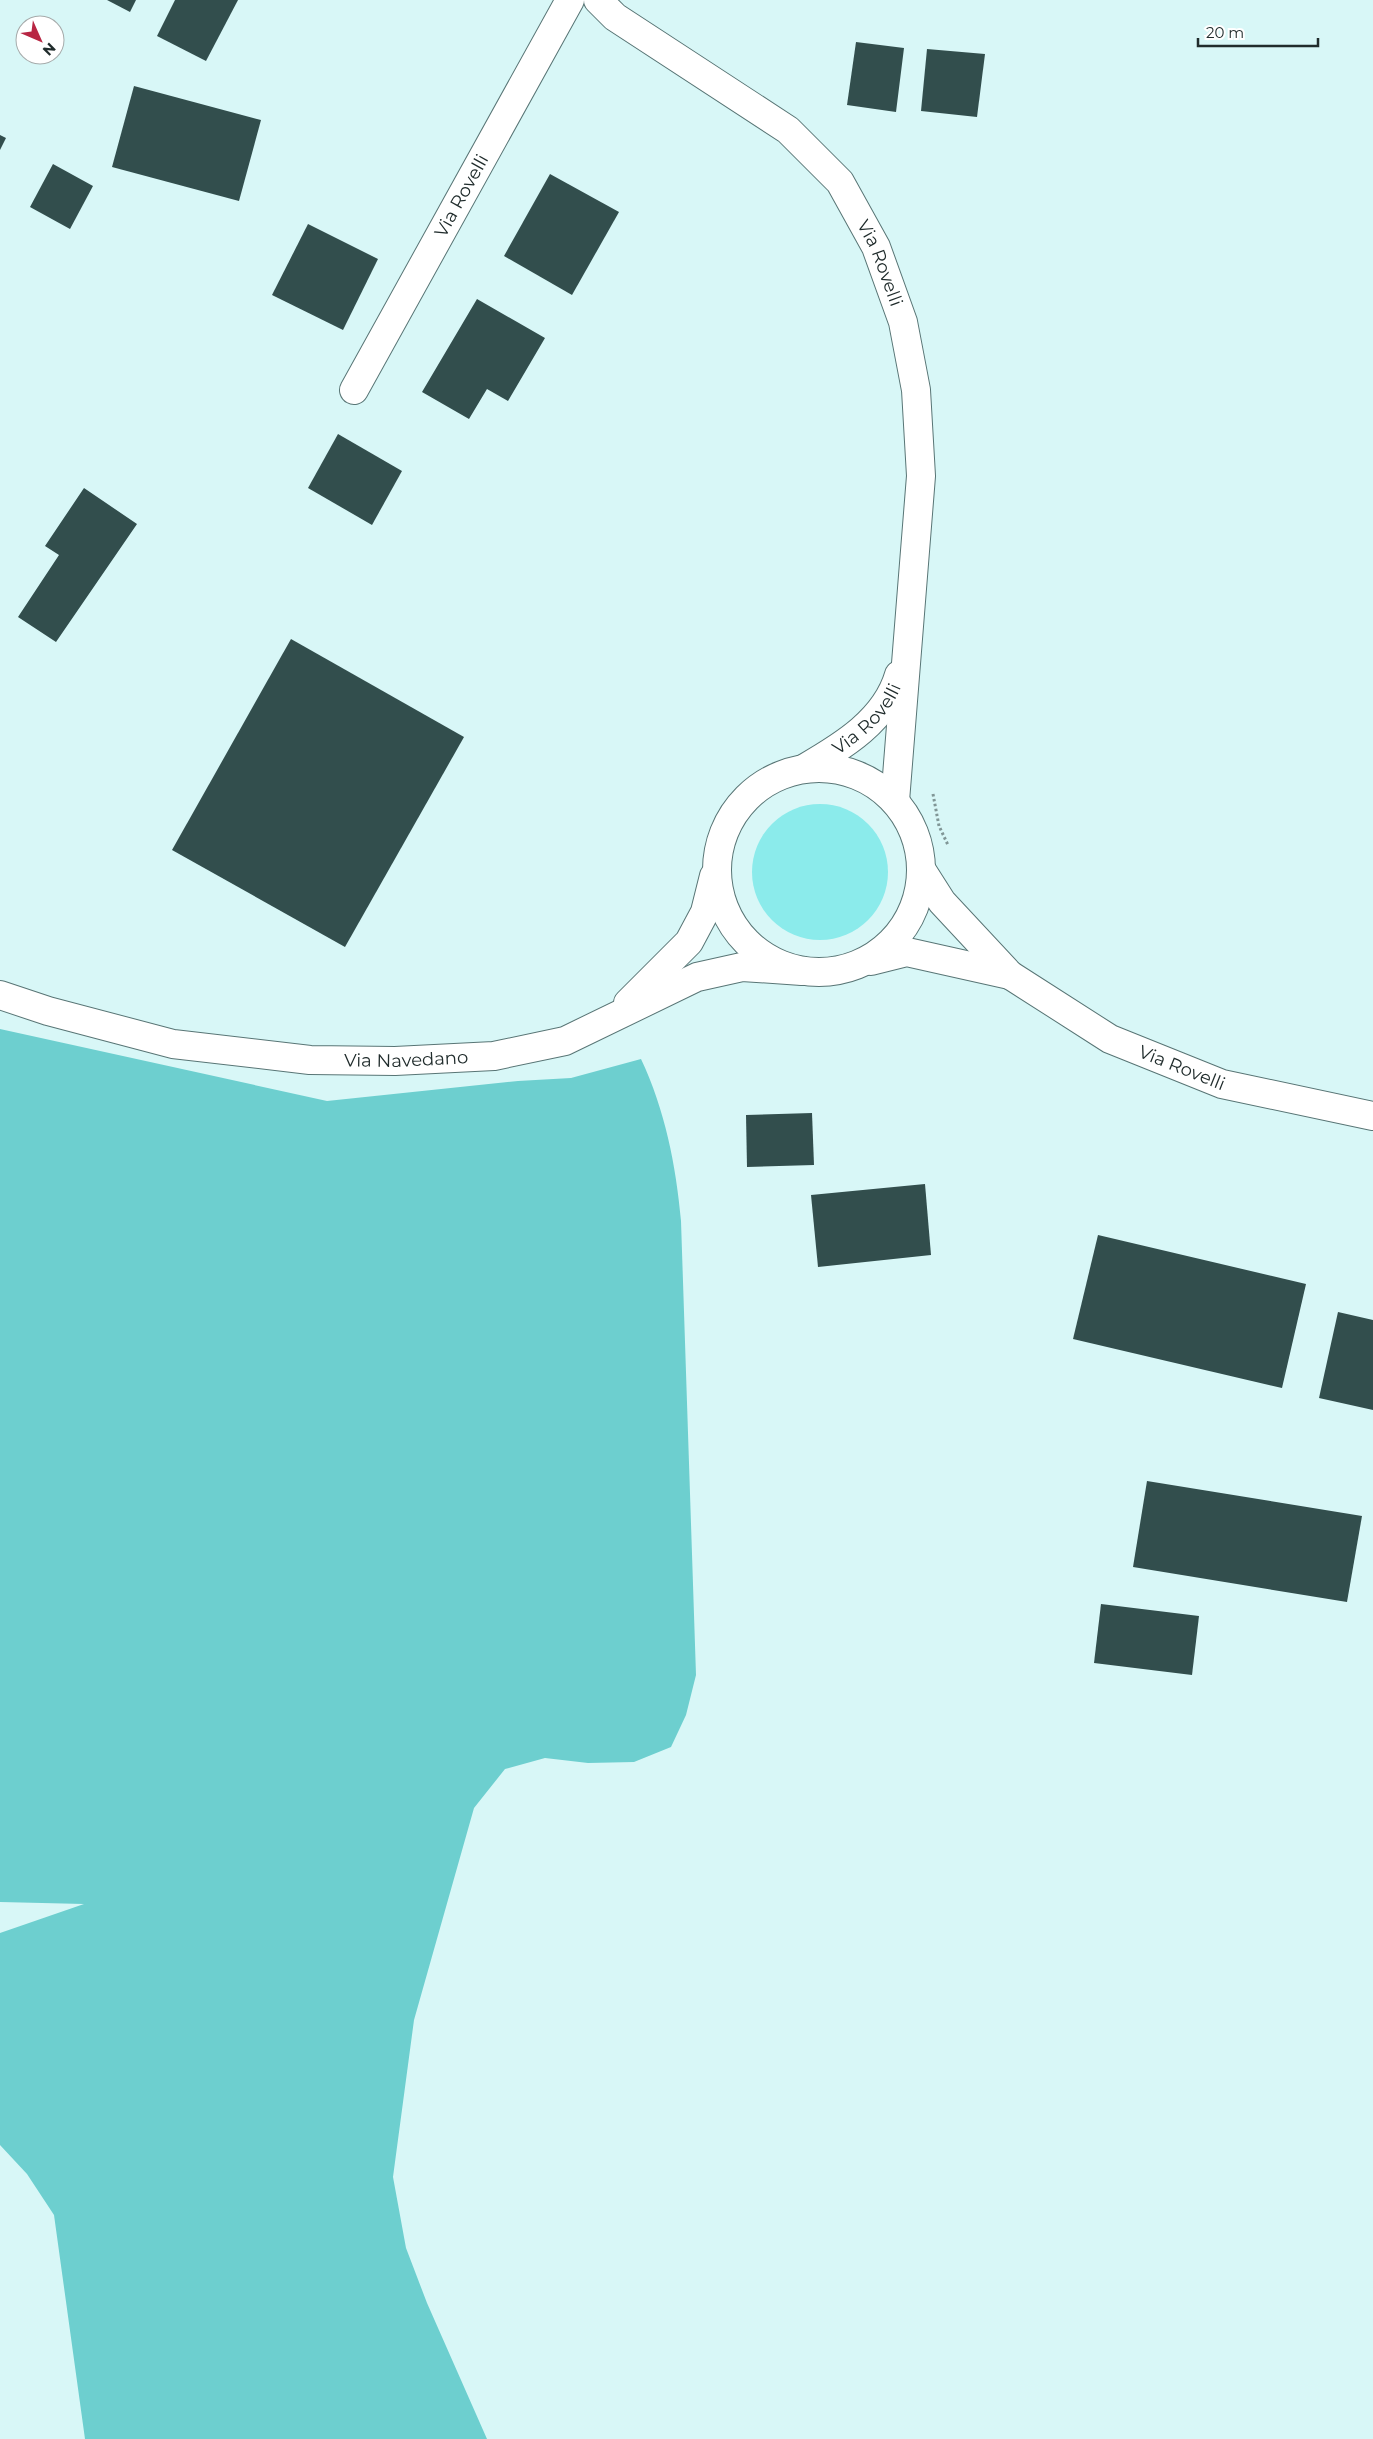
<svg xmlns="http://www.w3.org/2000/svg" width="1373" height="2439" font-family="Montserrat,sans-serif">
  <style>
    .green { fill: #8bebeb }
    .forest { fill: #6dcfcf }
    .building { fill: #324e4d }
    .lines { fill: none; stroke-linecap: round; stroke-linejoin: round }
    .minor-casing { stroke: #587575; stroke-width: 30 }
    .tertiary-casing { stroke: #587575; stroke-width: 30 }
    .path { stroke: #809696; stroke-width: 3; stroke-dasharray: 2.5 2.5; stroke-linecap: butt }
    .minor { stroke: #fff; stroke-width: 28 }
    .tertiary { stroke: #fff; stroke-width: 28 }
    .labels { text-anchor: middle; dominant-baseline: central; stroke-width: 5; stroke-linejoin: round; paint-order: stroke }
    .street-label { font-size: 18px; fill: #202c2c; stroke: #fff }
  </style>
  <rect width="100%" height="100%" fill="#d8f7f7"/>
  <circle class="green" cx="820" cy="872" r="68"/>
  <path class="forest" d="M0 1029 327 1101 518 1081 571 1078 641 1059C665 1110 676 1165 681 1221L696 1675 686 1715 671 1747 634 1762 588 1763 545 1758 505 1769 474 1808 414 2020 393 2177 406 2248 427 2303 487 2439H85L54 2215 27 2174 0 2145V1933L84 1904 0 1902Z"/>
  <g class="building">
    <polygon points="107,0 136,0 130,12"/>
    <polygon points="175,0 238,0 206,61 157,36"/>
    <polygon points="856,42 904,48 896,112 847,105"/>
    <polygon points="927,49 985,54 977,117 921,111"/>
    <polygon points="134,86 261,120 239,201 112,167"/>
    <polygon points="0,135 6,138 0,150"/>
    <polygon points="53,164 93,186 70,229 30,207"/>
    <polygon points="550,174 619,212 572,295 504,256"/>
    <polygon points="308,224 378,259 343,330 272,295"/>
    <polygon points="477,299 545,338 508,401 487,389 469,419 422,392"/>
    <polygon points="338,434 402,471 372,525 308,488"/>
    <polygon points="84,488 137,524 56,642 18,617 59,555 45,546"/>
    <polygon points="291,639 464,737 345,947 172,850"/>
    <polygon points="812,1113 814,1165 747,1167 746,1115"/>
    <polygon points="925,1184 931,1255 818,1267 811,1195"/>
    <polygon points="1098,1235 1306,1284 1282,1388 1073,1339"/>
    <polygon points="1338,1312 1373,1320 1373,1410 1319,1398"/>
    <polygon points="1147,1481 1362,1516 1347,1602 1133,1567"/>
    <polygon points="1101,1604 1199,1616 1192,1675 1094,1663"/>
  </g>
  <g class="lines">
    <defs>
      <g id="minor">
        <path id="s1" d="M354 390 570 0"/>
      </g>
      <g id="tertiary">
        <path id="s2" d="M598 0 615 17 788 130 840 182 876 247 903 322 916 390 921 476 895 801"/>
        <circle cx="819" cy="870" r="102"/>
        <path id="s3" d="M805 768C843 746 886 720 899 675"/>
        <path id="s4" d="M921 869 942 902 1010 975 1110 1039 1222 1084 1373 1116"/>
        <polyline points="871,961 907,952 1010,975"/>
        <path id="s5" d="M0 995 48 1011 173 1044 310 1060 395 1061 494 1056 565 1041 697 977 742 967 802 971"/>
        <polyline points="628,1003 689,942 705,912 714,876"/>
      </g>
    </defs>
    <use href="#minor" class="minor-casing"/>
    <use href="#tertiary" class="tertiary-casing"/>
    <polyline class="path" points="933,794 939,826 948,845"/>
    <use href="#minor" class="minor"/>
    <use href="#tertiary" class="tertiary"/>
  </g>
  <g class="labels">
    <g class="street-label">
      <text stroke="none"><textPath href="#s1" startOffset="222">Via Rovelli</textPath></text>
      <text stroke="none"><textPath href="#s2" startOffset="395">Via Rovelli</textPath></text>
      <text stroke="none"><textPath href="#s3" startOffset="80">Via Rovelli</textPath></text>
      <text stroke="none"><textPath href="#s5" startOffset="414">Via Navedano</textPath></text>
      <text stroke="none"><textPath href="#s4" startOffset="335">Via Rovelli</textPath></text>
    </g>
  </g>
  <g transform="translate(40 40) rotate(135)"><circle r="24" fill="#ffffff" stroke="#a6abab"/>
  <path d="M0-4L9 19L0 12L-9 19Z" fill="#b82643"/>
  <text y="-8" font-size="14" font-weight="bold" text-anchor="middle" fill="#202c2c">N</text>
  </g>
  <path d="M1198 38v8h120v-8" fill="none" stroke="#202c2c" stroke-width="2.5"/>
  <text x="1206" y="38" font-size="15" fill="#202c2c" stroke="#ffffff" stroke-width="4" paint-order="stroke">20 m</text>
</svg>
